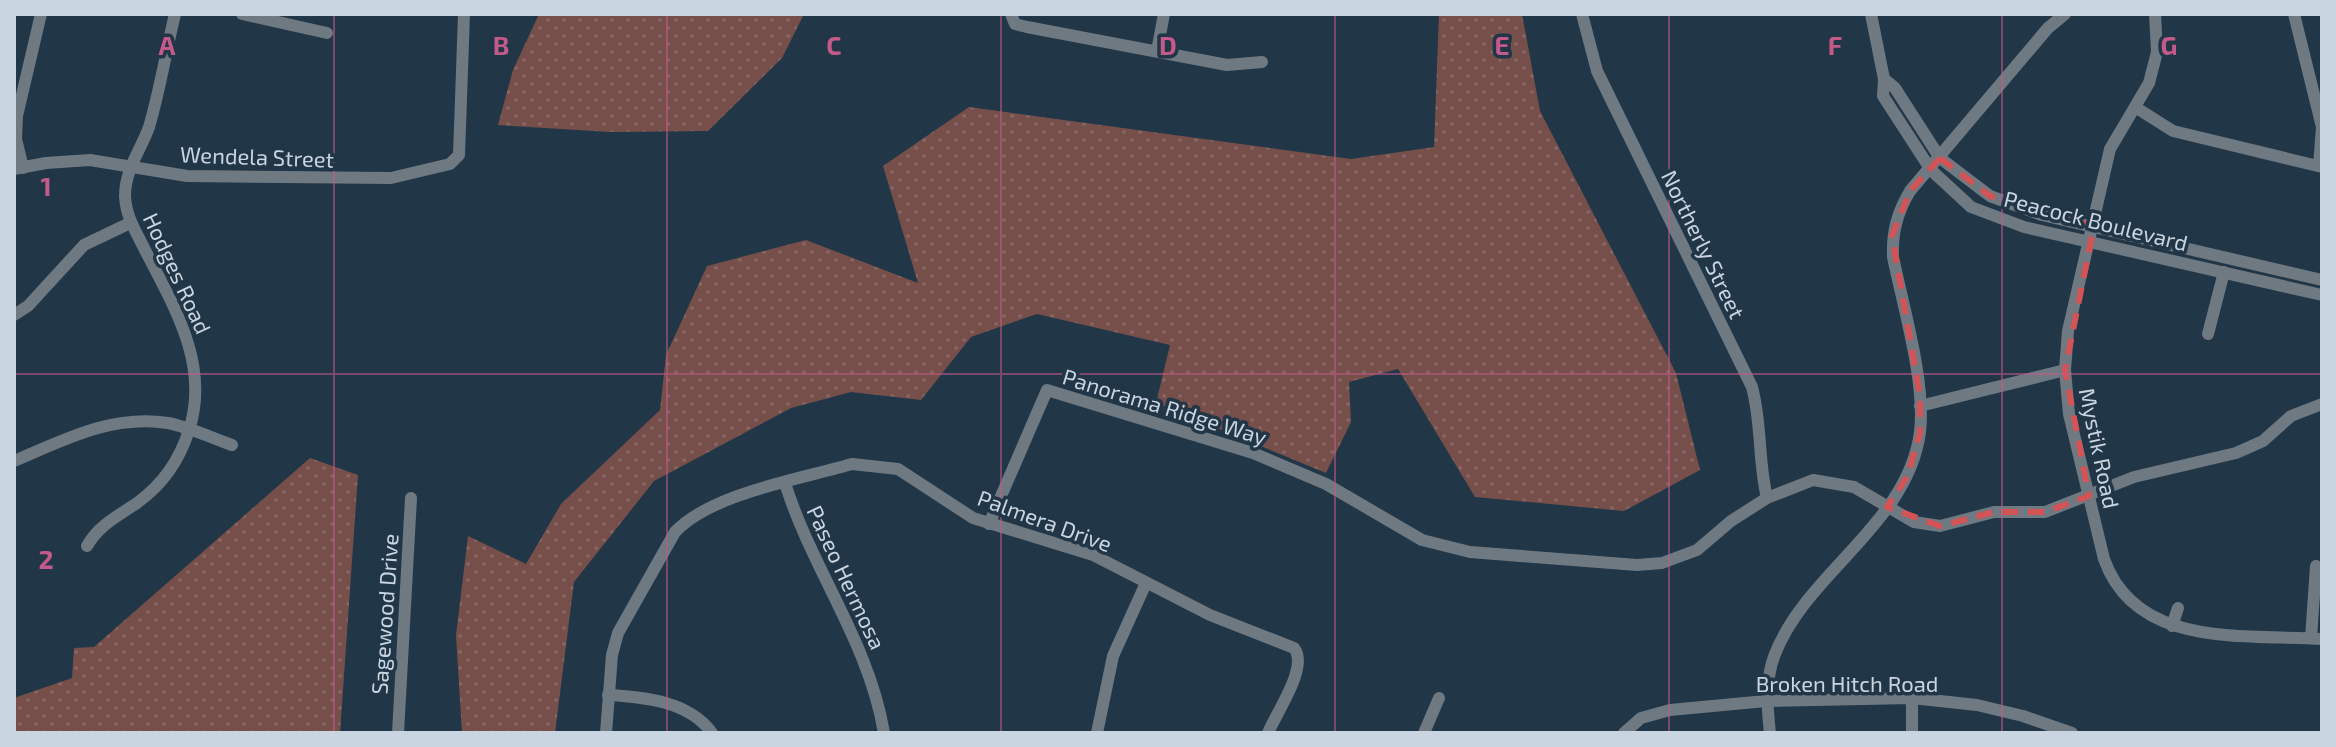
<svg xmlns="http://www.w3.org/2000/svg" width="2336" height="747" font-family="'Exo 2',sans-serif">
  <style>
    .grass { fill: url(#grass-dots) }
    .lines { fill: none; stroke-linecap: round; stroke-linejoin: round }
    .minor { stroke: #6f7982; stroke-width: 12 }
    .marked { fill: none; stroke: #d35356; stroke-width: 6; stroke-dasharray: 16 10; stroke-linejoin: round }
    .grid { fill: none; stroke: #c45a8a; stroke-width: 2; stroke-opacity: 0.55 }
    .labels { text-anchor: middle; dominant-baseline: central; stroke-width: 7; stroke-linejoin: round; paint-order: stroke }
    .street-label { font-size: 22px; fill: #c9d5e0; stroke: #213647 }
    .grid-label { font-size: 26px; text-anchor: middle; font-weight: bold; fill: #c45a8a; stroke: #213647; stroke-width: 7; stroke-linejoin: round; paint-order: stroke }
  </style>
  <defs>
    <pattern id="grass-dots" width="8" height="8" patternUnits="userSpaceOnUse" patternTransform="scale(2)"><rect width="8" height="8" fill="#764f4b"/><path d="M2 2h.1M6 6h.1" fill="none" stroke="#886765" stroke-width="1.8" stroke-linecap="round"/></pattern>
  </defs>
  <rect width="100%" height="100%" fill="#213647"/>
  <g class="grass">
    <polygon points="539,14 804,14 782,58 708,131 610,132 498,125 513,70"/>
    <polygon points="1439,14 1522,14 1540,111 1676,373 1700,470 1624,511 1475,497 1398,369 1349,382 1351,422 1326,473 1156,403 1170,345 1037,314 971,337 921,400 851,392 791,408 654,481 574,582 555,733 462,733 456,635 468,536 526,564 561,504 660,410 666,355 707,266 806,240 918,283 883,166 969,107 1351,159 1434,147"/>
    <polygon points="310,458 358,475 340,733 14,733 14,698 72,678 74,648 94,647"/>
  </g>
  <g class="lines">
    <g class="minor">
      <polyline points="242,14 327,33"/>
      <polyline points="1011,14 1015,24 1027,27 1227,65 1262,62"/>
      <path d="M1582 14 1597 71 1752 387C1762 424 1758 461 1767 498"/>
      <polyline points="1871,14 1884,79 1883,96 1931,170 1971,207 2024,227 2322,295"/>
      <path d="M2155 14 2157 52 2149 83 2110 149 2068 331 2065 370 2069 414 2104 559C2136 649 2244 634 2322 639"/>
      <polyline points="2294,14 2322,127 2319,166"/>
      <polyline points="1157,51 1164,14"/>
      <polyline points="1884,79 1895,88 1940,158 1990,196 2042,215 2322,280"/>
      <polyline points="2135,107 2173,131 2322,167"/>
      <polyline points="23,168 16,139 17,116 41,14"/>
      <polyline points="14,169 46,163 90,160 187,176 391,178 450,164 459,155 464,14"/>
      <polyline points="14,315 28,306 84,245 130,223"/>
      <polyline points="2208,334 2224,272"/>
      <polyline points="1920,406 2065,370"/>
      <path d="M14 461C64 440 112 414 168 423 189 427 212 438 232 445"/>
      <path d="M785 483C812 570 869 642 884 733"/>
      <polyline points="989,524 1047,390 1253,453 1326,484 1422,540 1470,552 1637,565 1662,563 1697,550 1731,521 1767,498 1813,480 1854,487 1914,522 1940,526 1994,512 2045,512 2134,477 2236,453 2263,441 2291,416 2322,404"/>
      <path d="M87 546C99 525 118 516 137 503 162 485 180 459 189 430 210 366 175 308 146 252 137 233 126 218 125 196 125 169 141 150 149 127 160 90 166 51 175 14"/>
      <polyline points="2172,626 2178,608"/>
      <polyline points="2311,638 2316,566"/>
      <path d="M608 695C644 697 689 701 712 733"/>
      <polyline points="398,733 411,498"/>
      <path d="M606 733 612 655 618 633 675 532C712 493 801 479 852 464L898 469 973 518 1093 555 1210 615 1294 648C1309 667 1277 711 1268 733"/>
      <polyline points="1097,733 1113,656 1146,583"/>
      <polyline points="1424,733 1439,698"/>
      <polyline points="1624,733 1641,718 1670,710 1766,701 1912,698 1977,705 2023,716 2072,733"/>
      <path d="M1770 733C1767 707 1765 679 1775 654 1807 572 1908 524 1920 432 1926 383 1903 306 1893 257 1892 232 1897 213 1910 191L2048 28 2065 14"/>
      <polyline points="1912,733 1912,698"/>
    </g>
  </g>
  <path class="marked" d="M1940 158 1990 196 2094 226 2065 370 2089 496 2045 512H1994L1940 526 1887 507 1907 477 1920 433V396L1892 236 1910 191Z"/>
  <path class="grid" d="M334 14V733M667 14V733M1001 14V733M1335 14V733M1669 14V733M2002 14V733M14 374H2322"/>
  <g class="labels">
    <g class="street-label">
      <text transform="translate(257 156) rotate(2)">Wendela Street</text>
      <text transform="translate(2096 220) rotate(14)">Peacock Boulevard</text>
      <text transform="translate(1704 244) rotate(64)">Northerly Street</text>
      <text transform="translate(178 273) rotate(65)">Hodges Road</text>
      <text transform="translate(1165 406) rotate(17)">Panorama Ridge Way</text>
      <text transform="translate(2100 448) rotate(78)">Mystik Road</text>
      <text transform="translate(1045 520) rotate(20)">Palmera Drive</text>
      <text transform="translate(847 577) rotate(65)">Paseo Hermosa</text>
      <text transform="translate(384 614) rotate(-86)">Sagewood Drive</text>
      <text x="1847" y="683">Broken Hitch Road</text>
    </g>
  </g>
  <g class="grid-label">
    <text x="167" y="55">A</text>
    <text x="501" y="55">B</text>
    <text x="834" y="55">C</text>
    <text x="1168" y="55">D</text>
    <text x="1502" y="55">E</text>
    <text x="1835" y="55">F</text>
    <text x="2169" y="55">G</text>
    <text x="46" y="196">1</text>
    <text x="46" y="569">2</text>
  </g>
  <rect width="2336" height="747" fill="none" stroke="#c9d5e0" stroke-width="32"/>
</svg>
